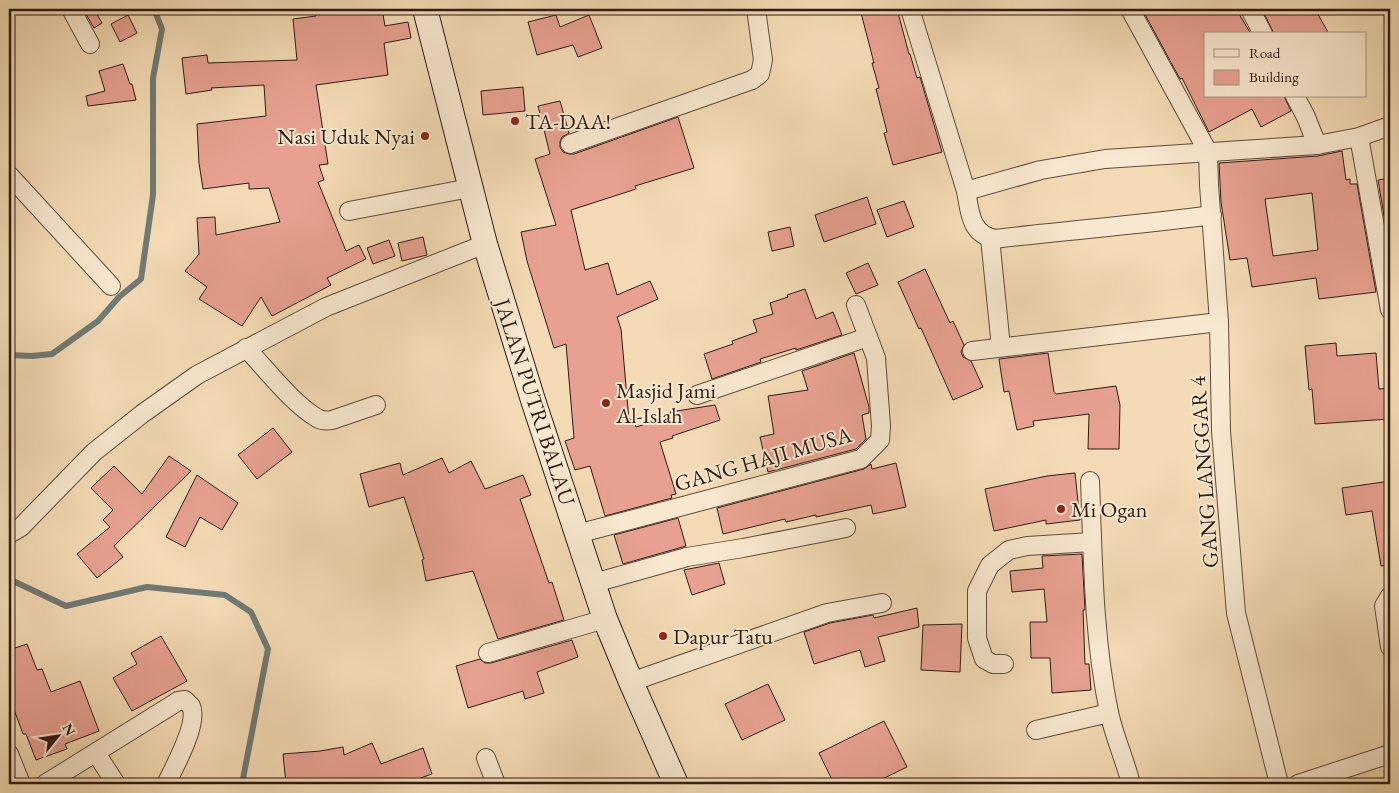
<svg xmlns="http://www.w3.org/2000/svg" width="1399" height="793" font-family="'EB Garamond',serif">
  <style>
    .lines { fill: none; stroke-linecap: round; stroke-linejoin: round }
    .stream { stroke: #707a75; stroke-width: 6 }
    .building { fill: #e8a191; stroke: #2c1c14; fill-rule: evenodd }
    .minor-casing { stroke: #5e4c3c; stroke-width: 20 }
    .secondary-casing { stroke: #2c1c14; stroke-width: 26 }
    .minor { stroke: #f8e8cf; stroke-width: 18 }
    .secondary { stroke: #f8e8cf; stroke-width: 24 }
    .poi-dot { fill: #8f2418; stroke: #f8e8cf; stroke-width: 2 }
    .labels { text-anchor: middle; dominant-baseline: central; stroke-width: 4; stroke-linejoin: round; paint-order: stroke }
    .poi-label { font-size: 22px; fill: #2c1c14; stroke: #f8e8cf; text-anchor: start }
    .street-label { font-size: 22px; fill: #2c1c14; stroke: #f8e8cf }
  </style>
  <rect width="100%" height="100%" fill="#f4dbb5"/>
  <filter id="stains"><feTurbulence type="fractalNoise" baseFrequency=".004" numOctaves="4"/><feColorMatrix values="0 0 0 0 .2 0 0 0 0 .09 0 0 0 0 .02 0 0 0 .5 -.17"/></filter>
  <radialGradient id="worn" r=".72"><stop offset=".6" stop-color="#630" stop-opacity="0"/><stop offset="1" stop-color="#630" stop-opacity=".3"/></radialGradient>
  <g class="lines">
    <g class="stream">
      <polyline points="9,355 32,356 52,354 98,321 119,297 141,279 153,195 153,78 162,29 154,9"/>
      <polyline points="9,579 66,606 147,587 225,595 251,612 268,649 242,784"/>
    </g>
  </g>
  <g class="building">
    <polygon points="83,9 94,9 102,23 94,28"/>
    <polygon points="335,9 335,12 359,9 382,9 385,26 408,22 411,38 384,43 388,75 316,85 328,164 319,165 324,180 318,182 346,251 359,245 366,259 327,278 331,285 272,316 261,297 242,326 199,299 207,287 185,271 199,254 197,218 215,217 216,235 280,222 269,188 249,189 249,183 203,189 199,163 197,124 266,116 264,85 211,88 212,90 186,94 182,58 207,55 208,63 297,60 293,19 316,16 316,10"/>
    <polygon points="860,9 897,9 909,54 910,54 917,78 920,77 942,152 893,165 884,133 887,132 876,89 879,88 872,63 874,63"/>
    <polygon points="1142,9 1236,9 1251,34 1205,34 1205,96 1284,96 1291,111 1261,127 1252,109 1209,132 1182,78 1180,79"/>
    <polygon points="1268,9 1315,9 1329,34 1274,34 1263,11"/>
    <polygon points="128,15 137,33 120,42 111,24"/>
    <polygon points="556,15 560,27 589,15 602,48 578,57 573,45 537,55 528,22"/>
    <polygon points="123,64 130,84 132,84 136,100 88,106 86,96 105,91 99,71"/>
    <polygon points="523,87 525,111 483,115 481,91"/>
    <polygon points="560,101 569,133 562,137 560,142 560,147 563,152 569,154 574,154 678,117 694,168 635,186 636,189 571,210 585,270 608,263 617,295 650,281 658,299 617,317 621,329 629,420 634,418 636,427 671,416 670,412 715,405 720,420 672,436 673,438 660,442 676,494 671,495 672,498 605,516 590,466 575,470 565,441 574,438 566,344 554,348 527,261 521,232 556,225 535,159 550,154 538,106"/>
    <path d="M1342 151 1346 180 1350 179V184H1357L1376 292 1319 299 1316 278 1252 287 1247 258 1230 260 1221 202 1219 163 1318 156ZM1312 193 1318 250 1273 256 1265 199Z"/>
    <polygon points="1390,178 1390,251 1378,180"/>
    <polygon points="867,197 876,224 824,242 815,215"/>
    <polygon points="904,201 914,227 887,237 877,210"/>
    <polygon points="790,227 794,246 772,251 768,232"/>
    <polygon points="423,237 427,255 402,261 398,243"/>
    <polygon points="389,240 395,256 373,264 367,248"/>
    <polygon points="868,263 878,285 856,294 846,273"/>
    <polygon points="925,269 950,323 953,321 964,345 961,352 963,357 971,361 983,387 953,400 921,328 919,329 898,282"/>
    <polygon points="805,289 816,319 833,312 842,335 796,350 796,348 760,359 761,362 712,379 704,354 733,344 732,341 757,332 753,320 773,314 770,303 788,297 787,295"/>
    <polygon points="1336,343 1337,356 1376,353 1379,389 1390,388 1390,419 1315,424 1312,389 1309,390 1305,346"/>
    <polygon points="854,353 869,407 869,413 862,415 866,439 856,449 768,472 760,437 774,434 768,396 808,390 802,371"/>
    <polygon points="1048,353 1054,392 1056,394 1116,386 1120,405 1119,449 1088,449 1089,414 1033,421 1034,426 1017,430 1009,391 1004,392 999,359"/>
    <polygon points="273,428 292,452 257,479 238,455"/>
    <polygon points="169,456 191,471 114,546 123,557 97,578 77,554 110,527 103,520 113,510 91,488 114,466 142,494"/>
    <polygon points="442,458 449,473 471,461 485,489 523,475 531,495 520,499 549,583 552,582 564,620 498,639 473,571 426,581 422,560 424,559 404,497 369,507 360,474 400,463 403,475"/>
    <polygon points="896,463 906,507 873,514 871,505 816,517 816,515 786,522 785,519 723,534 717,508 864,469 871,464 872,469"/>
    <polygon points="1075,473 1080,520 1046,524 1046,520 994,531 985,489 1047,476"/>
    <polygon points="197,475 238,503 222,530 200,517 185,547 166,537"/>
    <polygon points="1390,481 1390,565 1381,566 1372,511 1346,515 1342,488"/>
    <polygon points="678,518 686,546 623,564 614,535"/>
    <polygon points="1082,554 1085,610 1083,610 1085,664 1089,664 1091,690 1052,693 1050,658 1031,658 1030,622 1047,622 1044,589 1012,592 1010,571 1043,568 1042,556"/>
    <polygon points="719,563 725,584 692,595 684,570"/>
    <polygon points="917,608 919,627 878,637 885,661 865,667 860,650 814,664 804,632 830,623 873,615 874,618"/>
    <polygon points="962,624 960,672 921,670 923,625"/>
    <polygon points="161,636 187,681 132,711 113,678 137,664 131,653"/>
    <polygon points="572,640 578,657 537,672 544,693 525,699 523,691 468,708 456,666 480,659 485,663 491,663"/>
    <polygon points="27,644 37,670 42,669 51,692 80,681 99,731 65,744 67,749 36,760 26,734 23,734 12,704 9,706 9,650"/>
    <polygon points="768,684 785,720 742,740 725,704"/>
    <polygon points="884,721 907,767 872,784 834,784 819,753"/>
    <polygon points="372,743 381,764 423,748 432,774 404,784 286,784 283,754 320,751 343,747 344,755"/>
  </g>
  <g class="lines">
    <defs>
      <g id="minor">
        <polyline points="71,9 90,44"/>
        <polyline points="910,9 966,191 1041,170 1105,159 1317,145 1359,137 1390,126"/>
        <polyline points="1130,9 1208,152 1209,185 1219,322 1221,431 1236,613 1279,784"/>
        <polyline points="1250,9 1263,34"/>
        <polyline points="1295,96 1306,117 1317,145"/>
        <polyline points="1359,137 1390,310"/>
        <polyline points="570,144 752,80 760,74 763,60 756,9"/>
        <polyline points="9,175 111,286"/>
        <path d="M966 191C970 212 970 234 995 239 1068 230 1140 225 1212 215"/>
        <polyline points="349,211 470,188"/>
        <polyline points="990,238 1001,347"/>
        <path d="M246 348C267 370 292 403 317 418 322 421 327 421 332 420L376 405"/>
        <polyline points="972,351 1219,322"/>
        <polyline points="697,395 868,337"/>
        <path d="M1090 481C1093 557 1093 636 1109 712 1114 736 1125 760 1131 784"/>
        <polyline points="9,534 21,527 94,452 142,414 197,375 326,307 485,244"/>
        <polyline points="577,534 861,459 880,440 881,426 876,358 856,305"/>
        <polyline points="594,583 687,557 743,548 846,528"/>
        <polyline points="1390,596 1384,606 1390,647"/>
        <polyline points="488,653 605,619"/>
        <polyline points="1004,664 993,664 984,659 977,638 977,591 990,565 1009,550 1027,546 1092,542"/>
        <polyline points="631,682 827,613 882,603"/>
        <polyline points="1036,730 1109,713"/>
        <polyline points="96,753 116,784"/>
        <polyline points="9,754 21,784"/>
        <polyline points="486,758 496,784"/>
        <path d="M45 784 172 705 178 701 185 700C187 702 189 704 191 706 199 723 174 768 166 784"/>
        <polyline points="1298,784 1390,754"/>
      </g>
      <polyline id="secondary" points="425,9 485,244 532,397 605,619 631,682 676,784"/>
    </defs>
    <use href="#minor" class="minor-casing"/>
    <use href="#secondary" class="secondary-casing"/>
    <use href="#minor" class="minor"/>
    <use href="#secondary" class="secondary"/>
  </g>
  <g class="poi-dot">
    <circle cx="515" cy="121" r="5"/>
    <circle cx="425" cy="136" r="5"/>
    <circle cx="606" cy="403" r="5"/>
    <circle cx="1061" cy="509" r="5"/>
    <circle cx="663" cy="636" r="5"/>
  </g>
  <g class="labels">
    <g class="poi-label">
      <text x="525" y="121">TA-DAA!</text>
      <text x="415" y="136" text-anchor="end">Nasi Uduk Nyai</text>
      <text x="616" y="390">Masjid Jami<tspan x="616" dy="25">Al-Islah</tspan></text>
      <text x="1071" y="509">Mi Ogan</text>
      <text x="673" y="636">Dapur Tatu</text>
    </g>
    <g class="street-label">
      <text transform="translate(535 402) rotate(72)">JALAN PUTRI BALAU</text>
      <text transform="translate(763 459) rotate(-16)">GANG HAJI MUSA</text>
      <text transform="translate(1204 472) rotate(-94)">GANG LANGGAR 4</text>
    </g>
  </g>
  <rect width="1399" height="793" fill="none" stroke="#f4dbb5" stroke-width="30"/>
  <rect x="10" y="10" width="1379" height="773" fill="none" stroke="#2c1c14" stroke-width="2.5"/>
  <rect x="15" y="15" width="1369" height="763" fill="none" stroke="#2c1c14"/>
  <rect x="1204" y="32" width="162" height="65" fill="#f8e8cf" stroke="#a69684"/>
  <rect x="1214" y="49" width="25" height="8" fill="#f8e8cf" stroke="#a69684"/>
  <text x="1249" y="58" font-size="15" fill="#2c1c14">Road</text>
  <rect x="1214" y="70" width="25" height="15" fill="#e8a191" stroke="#a69684"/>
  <text x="1249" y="82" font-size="15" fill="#2c1c14">Building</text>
  <g transform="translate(58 736) rotate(60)" stroke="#f8e8cf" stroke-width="4" paint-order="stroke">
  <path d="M0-4L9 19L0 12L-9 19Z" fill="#2c1c14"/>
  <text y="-8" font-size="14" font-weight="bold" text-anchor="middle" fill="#2c1c14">N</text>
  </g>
  <rect width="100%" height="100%" filter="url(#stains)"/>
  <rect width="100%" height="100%" fill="url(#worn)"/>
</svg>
